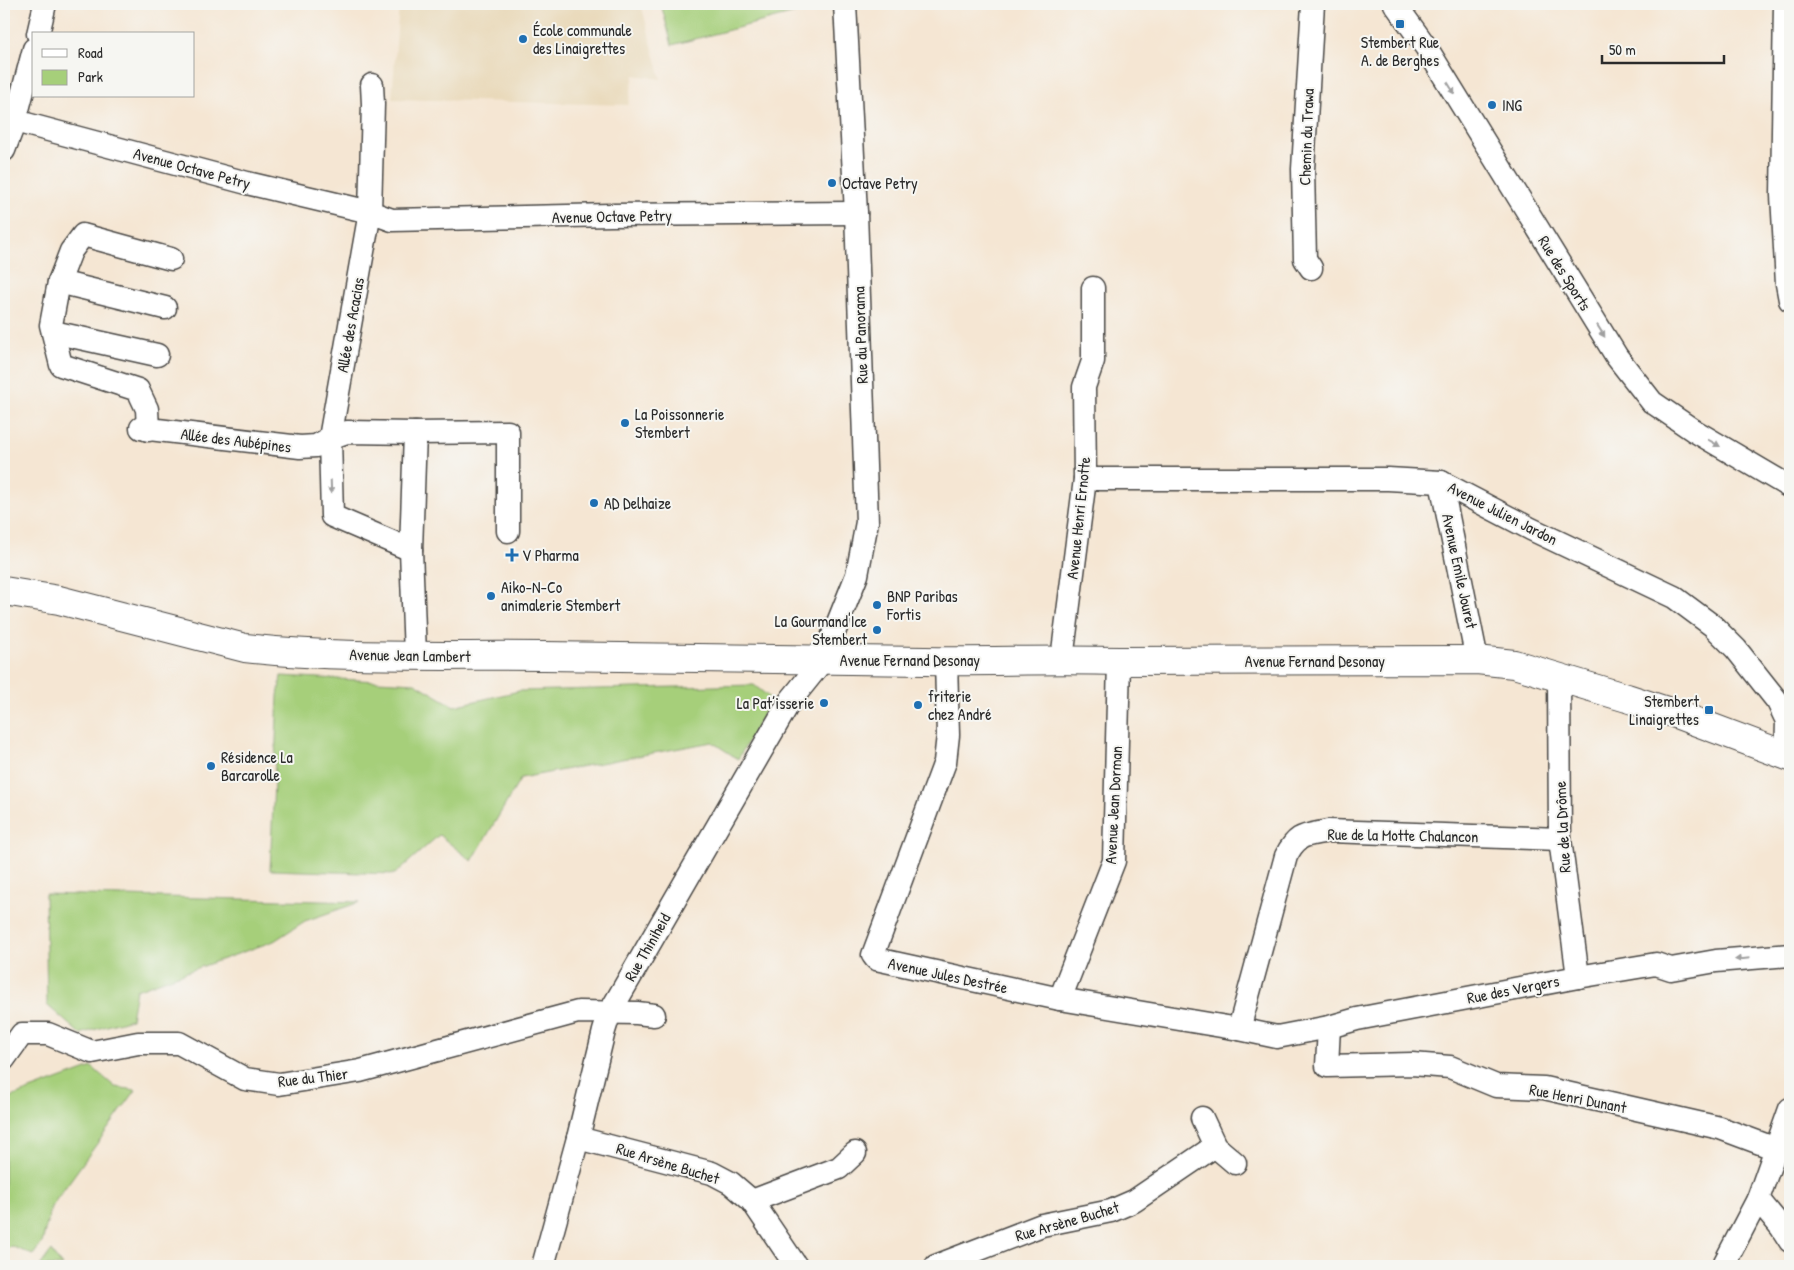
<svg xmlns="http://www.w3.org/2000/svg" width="1794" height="1270" font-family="'Patrick Hand',sans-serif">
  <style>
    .built { fill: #e9d9ba }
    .green { fill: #a6cf7a; stroke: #687d52 }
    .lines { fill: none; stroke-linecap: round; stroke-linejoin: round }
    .minor-casing { stroke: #494744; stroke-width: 25 }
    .major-casing { stroke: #494744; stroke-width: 30 }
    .minor { stroke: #fff; stroke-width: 22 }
    .major { stroke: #fff; stroke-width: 28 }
    .oneway { fill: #a0a0a0 }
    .poi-dot { fill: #1f6fb2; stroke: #f6f6f2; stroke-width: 2 }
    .labels { text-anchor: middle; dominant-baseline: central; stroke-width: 4; stroke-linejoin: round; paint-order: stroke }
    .poi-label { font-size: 16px; fill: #2b2b2b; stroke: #f6f6f2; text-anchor: start }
    .street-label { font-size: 16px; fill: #2b2b2b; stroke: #f6f6f2 }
  </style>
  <rect width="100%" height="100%" fill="#f6f6f2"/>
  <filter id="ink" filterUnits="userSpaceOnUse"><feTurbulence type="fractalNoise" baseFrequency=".02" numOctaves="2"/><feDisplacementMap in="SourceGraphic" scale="10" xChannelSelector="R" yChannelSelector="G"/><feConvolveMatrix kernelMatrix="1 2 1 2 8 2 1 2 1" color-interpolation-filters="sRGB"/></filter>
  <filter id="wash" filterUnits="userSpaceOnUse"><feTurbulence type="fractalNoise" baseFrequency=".0096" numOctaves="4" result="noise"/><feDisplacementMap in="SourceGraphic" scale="20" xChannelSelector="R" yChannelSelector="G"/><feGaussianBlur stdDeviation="1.12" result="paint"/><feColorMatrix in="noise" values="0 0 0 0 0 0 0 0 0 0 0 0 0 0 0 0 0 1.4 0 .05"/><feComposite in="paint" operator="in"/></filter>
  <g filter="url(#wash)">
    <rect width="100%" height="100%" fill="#f5e6d3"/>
    <polygon class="built" points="399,4 641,4 661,79 634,75 628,105 392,99"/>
    <g class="green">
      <polygon points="661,4 829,4 672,45"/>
      <polygon points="281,676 415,683 454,706 519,691 754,685 769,697 762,717 738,759 712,742 521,778 472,861 439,835 395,874 270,870 278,696"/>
      <polygon points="45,894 360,902 305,921 274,941 136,990 131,1019 80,1034 47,1005"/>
      <polygon points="92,1067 115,1087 136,1090 51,1207 42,1243 33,1255 11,1246 4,1253 4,1107 11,1097"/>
      <polygon points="51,1251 62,1266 40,1266"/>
    </g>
  </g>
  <g filter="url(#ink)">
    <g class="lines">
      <defs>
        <g id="minor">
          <polyline points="1395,4 1426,47 1617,357 1652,402 1693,430 1790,487"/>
          <polyline points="1785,4 1782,195 1787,284 1790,300"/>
          <polyline points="38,34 45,4"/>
          <polyline points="372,85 373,104 370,212 330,438 332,516 411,550"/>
          <polyline points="15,121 247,183 370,212 392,220 611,215 856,213"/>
          <polyline points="4,150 15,121 34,49"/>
          <polyline points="1311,268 1305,259 1303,169 1313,4"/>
          <polyline points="59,282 165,308"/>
          <polyline points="53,332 157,355"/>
          <polyline points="141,428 300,447 316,446 330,438 347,432 415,433 508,432 508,531"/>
          <polyline points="148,430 147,409 138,390 61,365 51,325 59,282 71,251 83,235 171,259"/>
          <polyline points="415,433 411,550 415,655"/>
          <polyline points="1085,479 1388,479 1441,482 1531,529 1674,597 1713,626 1736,649 1778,702 1787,721 1786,755"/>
          <polyline points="1441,482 1477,660"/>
          <polyline points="1062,659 1085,479 1084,387 1093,361 1093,288"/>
          <polyline points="946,661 948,735 945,762 873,955 876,959 1060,999 1239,1029 1277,1037 1329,1027 1357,1019 1578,977 1656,964 1671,969 1716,961 1790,955"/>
          <polyline points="1559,677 1560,839 1578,977"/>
          <polyline points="1060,999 1114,861 1119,661"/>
          <polyline points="1329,1027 1327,1066 1412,1064 1450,1067 1496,1086 1544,1088 1720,1128 1776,1149"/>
          <path d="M1239 1029 1286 856C1298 833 1305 836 1328 831L1560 839"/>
          <polyline points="4,1059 22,1034 48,1034 92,1052 138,1043 179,1043 245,1079 279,1084 360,1071 578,1012 637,1013 654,1015"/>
          <polyline points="1202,1118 1215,1146 1235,1163"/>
          <polyline points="578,1138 712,1173 731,1183 752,1201 796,1266"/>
          <polyline points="1758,1199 1781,1227 1790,1241"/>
          <polyline points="752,1201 839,1168 855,1153"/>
          <polyline points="543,1266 578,1138 604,1031 610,1012 790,701 823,660 857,575 867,522 856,213 845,4"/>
          <polyline points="936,1266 1042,1225 1111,1211 1134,1201 1215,1146"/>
          <polyline points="1723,1266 1758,1199 1790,1109"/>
        </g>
        <path id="major" d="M4 591 59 600 245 648C344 659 444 655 544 656 671 657 798 660 925 661 990 662 1054 659 1119 661L1477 660 1514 664 1627 698 1673 713 1790 757"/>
      </defs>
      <use href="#minor" class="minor-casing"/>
      <use href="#major" class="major-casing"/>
      <use href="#minor" class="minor"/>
      <use href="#major" class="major"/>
    </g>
    <defs><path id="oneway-solid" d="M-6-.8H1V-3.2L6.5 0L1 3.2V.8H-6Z" transform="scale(1.25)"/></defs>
    <g class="oneway">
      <use href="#oneway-solid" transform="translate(1451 88) rotate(58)"/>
      <use href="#oneway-solid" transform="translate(1601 331) rotate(58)"/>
      <use href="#oneway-solid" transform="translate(1714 443) rotate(30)"/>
      <use href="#oneway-solid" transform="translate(331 487) rotate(88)"/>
      <use href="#oneway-solid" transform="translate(1742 959) rotate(174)"/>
    </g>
  </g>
  <g class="poi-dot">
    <rect x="1395" y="19" width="10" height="10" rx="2.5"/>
    <circle cx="523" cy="39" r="5"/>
    <circle cx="1492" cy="105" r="5"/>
    <circle cx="832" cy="183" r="5"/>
    <circle cx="625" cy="423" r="5"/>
    <circle cx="594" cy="503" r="5"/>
    <path d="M509.5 547.5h5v5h5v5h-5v5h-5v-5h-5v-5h5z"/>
    <circle cx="491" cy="596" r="5"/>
    <circle cx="877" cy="605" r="5"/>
    <circle cx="877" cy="630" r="5"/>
    <circle cx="824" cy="703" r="5"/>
    <circle cx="918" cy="705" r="5"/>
    <rect x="1704" y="705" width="10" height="10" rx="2.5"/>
    <circle cx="211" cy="766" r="5"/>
  </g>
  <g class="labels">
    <g class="poi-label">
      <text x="533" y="30">École communale<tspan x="533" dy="18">des Linaigrettes</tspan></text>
      <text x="1400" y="42" text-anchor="middle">Stembert Rue<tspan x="1400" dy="18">A. de Berghes</tspan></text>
      <text x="1502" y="105">ING</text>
      <text x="842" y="183">Octave Petry</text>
      <text x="635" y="414">La Poissonnerie<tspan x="635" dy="18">Stembert</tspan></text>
      <text x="604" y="503">AD Delhaize</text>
      <text x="522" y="555">V Pharma</text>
      <text x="501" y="587">Aiko-N-Co<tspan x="501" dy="18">animalerie Stembert</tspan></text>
      <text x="887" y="596">BNP Paribas<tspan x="887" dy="18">Fortis</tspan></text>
      <text x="867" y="621" text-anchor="end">La Gourmand'Ice<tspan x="867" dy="18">Stembert</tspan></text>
      <text x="928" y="696">friterie<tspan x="928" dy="18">chez André</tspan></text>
      <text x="1699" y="701" text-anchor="end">Stembert<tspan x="1699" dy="18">Linaigrettes</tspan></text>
      <text x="814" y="703" text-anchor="end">La Pat’isserie</text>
      <text x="221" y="757">Résidence La<tspan x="221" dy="18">Barcarolle</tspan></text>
    </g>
    <g class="street-label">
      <text transform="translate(1306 137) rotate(-88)">Chemin du Trawa</text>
      <text transform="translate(192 168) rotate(15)">Avenue Octave Petry</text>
      <text transform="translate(612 216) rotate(-1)">Avenue Octave Petry</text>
      <text transform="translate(1565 273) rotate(58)">Rue des Sports</text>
      <text transform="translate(350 325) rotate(-80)">Allée des Acacias</text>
      <text transform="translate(860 335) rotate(-92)">Rue du Panorama</text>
      <text transform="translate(236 440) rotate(7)">Allée des Aubépines</text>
      <text transform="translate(1503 513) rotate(27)">Avenue Julien Jardon</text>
      <text transform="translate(1078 518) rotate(-84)">Avenue Henri Ernotte</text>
      <text transform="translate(1460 571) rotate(78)">Avenue Emile Jouret</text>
      <text transform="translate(410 655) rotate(1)">Avenue Jean Lambert</text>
      <text x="910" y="660">Avenue Fernand Desonay</text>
      <text x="1315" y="661">Avenue Fernand Desonay</text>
      <text transform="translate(1113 805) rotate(-87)">Avenue Jean Dorman</text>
      <text transform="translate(1562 827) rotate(-93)">Rue de la Drôme</text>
      <text transform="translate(1403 835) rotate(1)">Rue de la Motte Chalancon</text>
      <text transform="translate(647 947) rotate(-60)">Rue Thiniheid</text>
      <text transform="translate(948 975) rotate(12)">Avenue Jules Destrée</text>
      <text transform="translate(1513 989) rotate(-11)">Rue des Vergers</text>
      <text transform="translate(313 1077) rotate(-7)">Rue du Thier</text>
      <text transform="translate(1578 1098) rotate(11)">Rue Henri Dunant</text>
      <text transform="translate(668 1163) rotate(17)">Rue Arsène Buchet</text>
      <text transform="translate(1067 1221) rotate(-16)">Rue Arsène Buchet</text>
    </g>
  </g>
  <rect width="1794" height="1270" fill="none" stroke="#f6f6f2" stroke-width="20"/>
  <rect x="32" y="32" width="162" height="65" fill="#f6f6f2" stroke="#a5a5a2"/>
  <rect x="42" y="49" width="25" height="8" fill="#ffffff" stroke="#a5a5a2"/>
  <text x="78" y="58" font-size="15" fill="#2b2b2b">Road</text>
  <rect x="42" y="70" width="25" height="15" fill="#a6cf7a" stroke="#a5a5a2"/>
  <text x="78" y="82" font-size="15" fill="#2b2b2b">Park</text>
  <path d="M1602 55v8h122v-8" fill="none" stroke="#2b2b2b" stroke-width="2.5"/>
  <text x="1609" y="55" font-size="15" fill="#2b2b2b" stroke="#f6f6f2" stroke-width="4" paint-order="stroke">50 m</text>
</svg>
